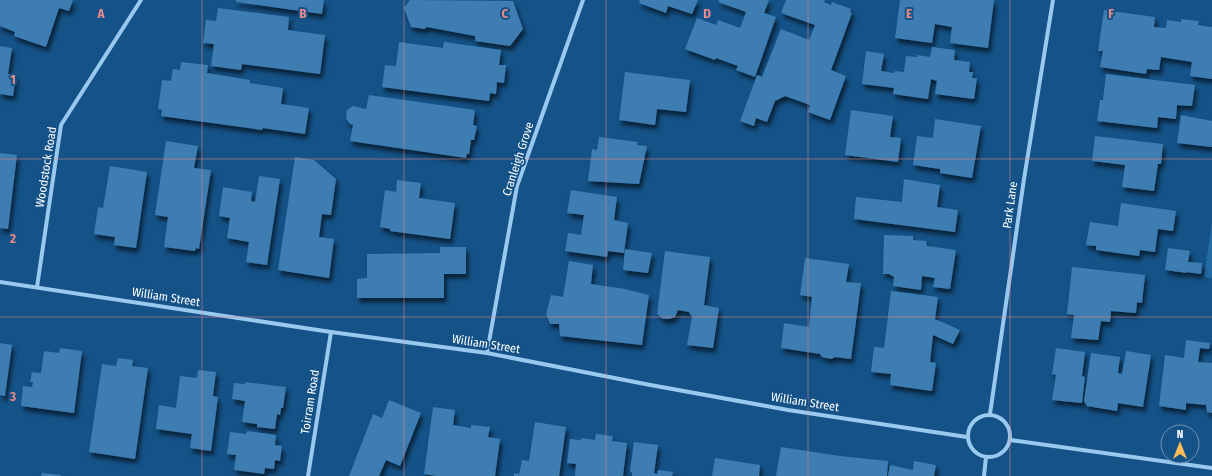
<svg xmlns="http://www.w3.org/2000/svg" width="1212" height="476" font-family="'Fira Sans Condensed',sans-serif">
  <style>
    .green { fill: #236ba5 }
    .building { fill: #3d7db2; filter: url(#shadow) }
    .lines { fill: none; stroke-linecap: round; stroke-linejoin: round }
    .street { stroke: #9ac9ef; stroke-width: 4 }
    .grid { fill: none; stroke: #e88989; stroke-width: 1; stroke-opacity: 0.55 }
    .labels { text-anchor: middle; dominant-baseline: central; stroke-width: 4; stroke-linejoin: round; paint-order: stroke }
    .street-label { font-size: 12px; fill: #fff; stroke: #145287 }
    .grid-label { font-size: 13px; text-anchor: middle; font-weight: bold; fill: #e88989; stroke: #145287; stroke-width: 4; stroke-linejoin: round; paint-order: stroke }
  </style>
  <defs>
    <filter id="shadow"><feDropShadow dx="2.5" dy="4.5" stdDeviation="2" flood-color="#0009"/></filter>
  </defs>
  <rect width="100%" height="100%" fill="#145287"/>
  <polygon class="green" points="1212,222 1212,278 1204,277"/>
  <g class="building">
    <polygon points="0,0 73,0 69,11 59,8 46,47 14,36 15,32 0,26"/>
    <polygon points="236,0 324,0 322,14 236,2"/>
    <polygon points="410,0 513,1 523,29 510,46 475,41 475,36 427,27 424,29 411,27 404,8"/>
    <polygon points="640,0 698,0 692,14 668,6 666,13 639,3"/>
    <polygon points="719,0 769,0 764,13 776,17 755,77 736,70 738,66 716,58 715,60 685,49 697,18 716,25 718,20 740,28 746,12 718,2"/>
    <polygon points="786,0 825,0 824,2 831,5 832,2 851,9 850,12 852,13 831,70 846,76 830,120 808,112 810,105 785,96 775,101 767,122 756,118 754,126 740,121 757,75 762,77 781,29 809,40 815,25 781,13"/>
    <polygon points="900,0 994,0 988,48 950,43 952,27 935,24 932,43 895,38"/>
    <polygon points="218,8 289,17 288,30 325,35 320,74 242,64 241,70 211,66 214,44 203,43 206,20 216,21"/>
    <polygon points="1104,10 1155,17 1154,27 1166,28 1167,20 1181,22 1181,19 1199,21 1198,25 1212,27 1212,79 1190,76 1192,62 1161,57 1159,70 1147,69 1146,74 1100,67 1103,51 1098,51"/>
    <polygon points="399,42 443,48 444,42 501,50 499,65 506,65 504,83 497,82 496,94 490,93 489,101 382,87 385,65 396,66"/>
    <polygon points="0,46 12,48 8,74 16,75 13,96 0,94"/>
    <polygon points="932,47 955,50 954,60 970,62 969,72 973,72 972,78 977,78 974,99 935,94 937,81 931,79 928,99 893,94 894,88 862,84 866,51 884,54 881,71 894,73 895,71 904,72 906,56 917,57 917,55 930,57"/>
    <polygon points="181,62 208,65 207,73 250,80 250,83 283,88 281,104 309,108 305,134 263,128 262,130 161,116 162,110 158,109 162,80 171,81 173,69 180,70"/>
    <polygon points="625,72 690,80 686,112 657,109 655,125 619,120"/>
    <polygon points="1106,74 1195,85 1192,106 1177,105 1176,119 1158,117 1157,128 1097,121 1100,100 1103,100"/>
    <polygon points="369,95 475,110 473,125 477,126 474,140 471,140 469,154 467,154 466,158 350,141 353,125 350,124 346,119 347,110 353,106 366,109"/>
    <polygon points="851,110 893,116 890,137 901,138 898,162 845,155"/>
    <polygon points="1181,115 1212,121 1212,147 1177,143"/>
    <polygon points="935,119 981,126 972,178 940,173 940,169 913,165 917,136 933,138"/>
    <polygon points="1095,136 1163,144 1161,164 1158,164 1154,191 1122,187 1125,165 1092,161"/>
    <polygon points="599,137 638,142 637,145 647,146 639,184 588,181 592,149 597,150"/>
    <polygon points="166,141 198,146 194,168 211,170 199,249 196,248 195,251 164,247 168,217 155,215"/>
    <polygon points="0,153 17,155 8,229 0,228"/>
    <polygon points="295,157 314,160 336,179 331,215 322,214 319,237 334,239 329,278 278,270"/>
    <polygon points="110,166 147,172 136,248 114,245 115,237 94,234 98,207 103,208"/>
    <polygon points="259,176 280,179 267,265 246,262 249,242 227,238 230,218 219,216 223,187 252,192 251,201 255,202"/>
    <polygon points="904,179 940,185 937,207 958,210 955,232 854,219 856,197 902,202"/>
    <polygon points="397,180 421,183 419,198 455,203 450,239 390,231 390,229 380,227 385,190 396,192"/>
    <polygon points="571,190 617,197 614,220 628,223 624,253 608,251 607,257 565,251 568,233 581,235 584,215 567,213"/>
    <polygon points="1121,203 1176,211 1173,231 1158,229 1155,252 1140,250 1139,256 1096,250 1096,246 1086,245 1090,222 1118,226"/>
    <polygon points="884,235 913,236 913,240 926,241 927,246 956,250 950,289 933,287 935,278 922,276 921,290 893,286 894,277 889,274 883,274"/>
    <polygon points="440,247 466,247 466,274 444,274 444,298 357,298 357,279 367,278 367,254 440,253"/>
    <polygon points="1168,248 1190,251 1188,262 1202,263 1201,274 1187,272 1187,273 1165,270"/>
    <polygon points="625,249 652,253 648,273 623,270"/>
    <polygon points="665,251 710,257 704,305 719,308 713,348 687,345 692,317 689,312 678,310 675,317 669,319 663,319 657,314"/>
    <polygon points="805,258 849,264 846,282 861,283 851,359 835,357 831,359 822,357 820,354 781,348 784,323 809,327 812,297 800,295"/>
    <polygon points="569,261 593,265 591,284 625,289 649,295 642,345 560,336 559,324 550,324 546,314 551,295 563,297"/>
    <polygon points="1072,267 1145,275 1142,303 1137,302 1136,313 1111,311 1110,322 1101,321 1098,340 1071,338 1074,315 1067,314"/>
    <polygon points="891,291 938,297 935,319 960,330 953,344 933,335 930,362 936,363 932,391 890,385 891,374 871,372 874,347 884,348"/>
    <polygon points="1186,340 1210,343 1209,349 1200,348 1198,362 1212,363 1212,413 1207,412 1206,405 1186,403 1186,410 1159,406 1165,355 1184,358"/>
    <polygon points="0,343 12,345 5,396 0,395"/>
    <polygon points="60,348 82,351 74,413 21,406 23,386 32,387 33,382 30,382 32,372 41,373 44,351 59,353"/>
    <polygon points="1056,348 1085,352 1082,376 1085,377 1082,403 1052,400 1056,375 1052,374"/>
    <polygon points="1126,351 1151,355 1143,407 1118,403 1117,411 1087,406 1084,401 1091,353 1120,357 1118,373 1122,374"/>
    <polygon points="118,358 133,360 132,366 148,368 135,459 89,452 102,364 116,366"/>
    <polygon points="198,370 216,372 213,396 218,397 211,451 190,448 192,434 156,429 159,405 176,408 180,376 197,378"/>
    <polygon points="245,382 286,387 283,408 281,408 280,415 277,414 275,429 257,427 257,424 242,422 245,401 232,399 234,383 245,384"/>
    <polygon points="389,400 421,413 400,466 386,460 379,476 349,476 373,414 382,418"/>
    <polygon points="433,407 455,410 453,425 471,428 471,425 490,427 488,437 500,439 495,476 436,476 424,474"/>
    <polygon points="535,422 566,427 559,476 514,476 514,473 519,474 522,460 529,461"/>
    <polygon points="247,431 276,435 275,445 282,446 280,461 275,460 274,469 265,468 264,474 234,470 236,455 227,454 230,432 246,434"/>
    <polygon points="596,434 613,436 612,441 627,443 623,476 575,476 576,464 567,463 570,439 581,440 581,438 595,440"/>
    <polygon points="634,442 658,445 654,473 657,474 658,470 673,472 672,476 632,476 632,473 630,471"/>
    <polygon points="781,447 840,456 888,461 887,476 776,476"/>
    <polygon points="715,458 760,465 759,476 712,476"/>
    <polygon points="914,461 936,465 934,476 888,476 890,465 913,470"/>
    <polygon points="42,473 61,475 61,476 41,476"/>
  </g>
  <g class="lines">
    <g class="street">
      <polyline points="0,282 331,332 487,353 645,384 788,410 967,437"/>
      <polyline points="37,287 61,125 141,0"/>
      <polyline points="487,353 517,186 583,0"/>
      <polyline points="990,414 1024,179 1053,0"/>
      <circle cx="989" cy="436" r="21"/>
      <polyline points="1010,440 1212,468"/>
      <polyline points="308,476 331,332"/>
      <polyline points="984,476 986,457"/>
    </g>
  </g>
  <path class="grid" d="M202 0V476M404 0V476M606 0V476M808 0V476M1010 0V476M0 159H1212M0 317H1212"/>
  <g class="labels">
    <g class="street-label">
      <text transform="translate(518 159) rotate(-72)">Cranleigh Grove</text>
      <text transform="translate(46 167) rotate(-81)">Woodstock Road</text>
      <text transform="translate(1010 205) rotate(-82)">Park Lane</text>
      <text transform="translate(166 297) rotate(9)">William Street</text>
      <text transform="translate(486 344) rotate(9)">William Street</text>
      <text transform="translate(310 402) rotate(-81)">Toirram Road</text>
      <text transform="translate(805 402) rotate(9)">William Street</text>
    </g>
  </g>
  <g class="grid-label">
    <text x="101" y="18">A</text>
    <text x="303" y="18">B</text>
    <text x="505" y="18">C</text>
    <text x="707" y="18">D</text>
    <text x="909" y="18">E</text>
    <text x="1111" y="18">F</text>
    <text x="13" y="84">1</text>
    <text x="13" y="243">2</text>
    <text x="13" y="401">3</text>
  </g>
  <g transform="translate(1180 444)"><circle r="19" fill="#145287" stroke="#7297b7"/>
  <path d="M0-3L7 15L0 10L-7 15Z" fill="#ffbe58"/>
  <text y="-6" font-size="11" font-weight="bold" text-anchor="middle" fill="#ffffff">N</text>
  </g>
</svg>
